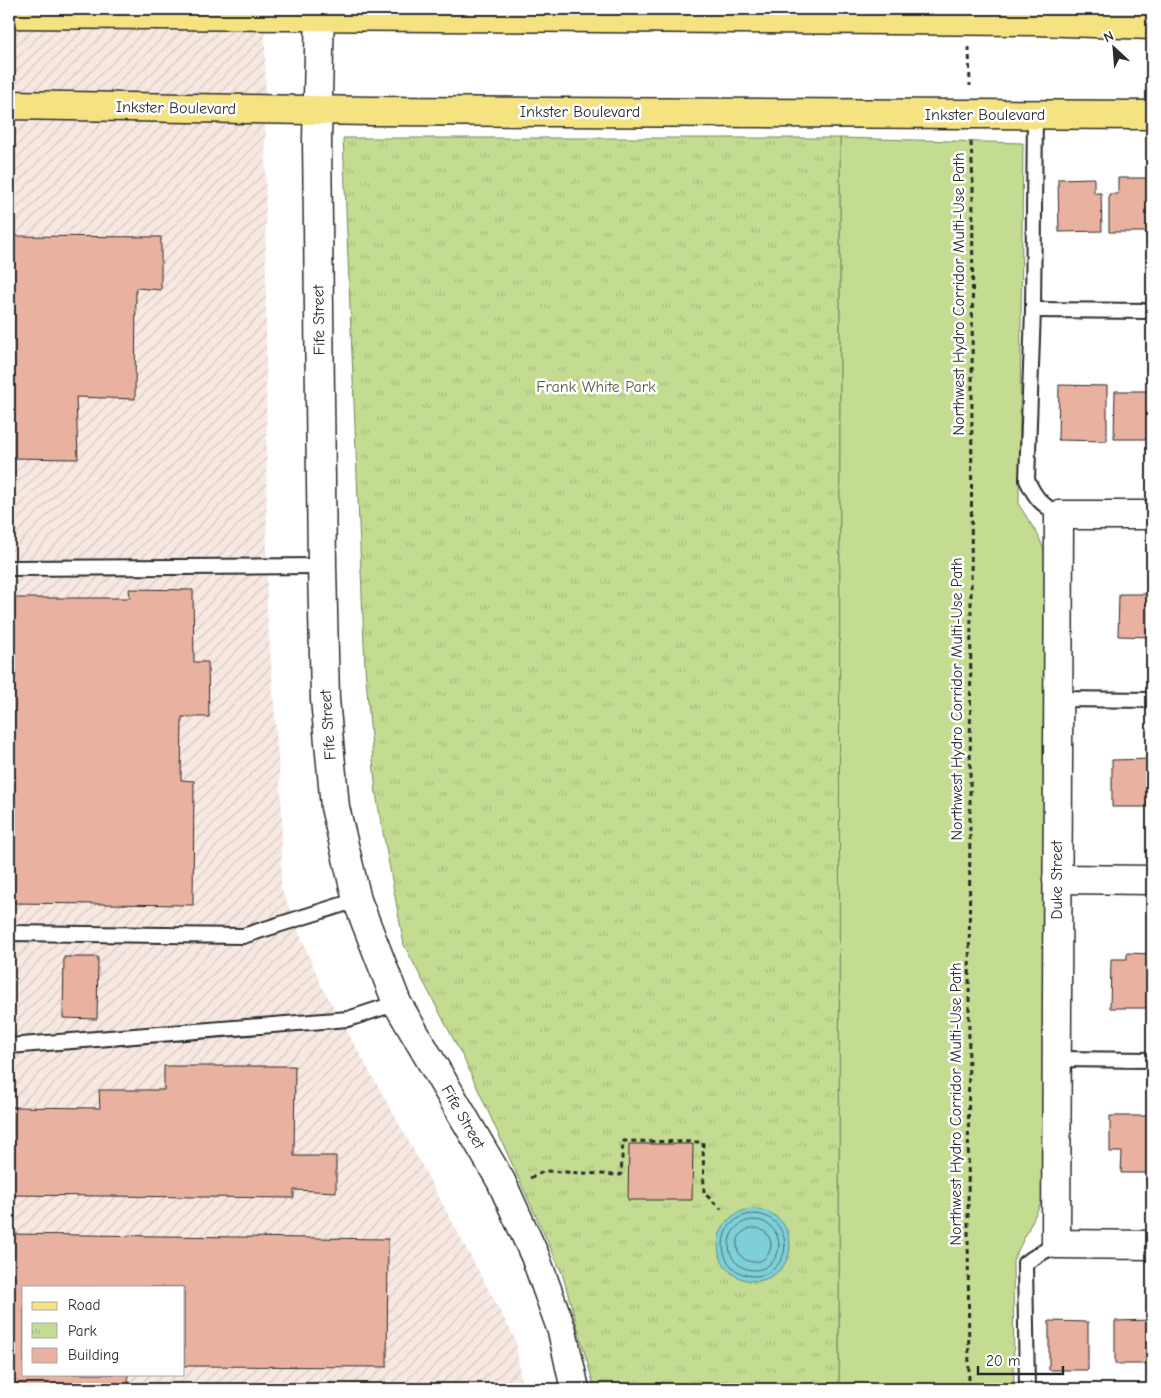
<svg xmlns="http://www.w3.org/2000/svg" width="1161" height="1398" font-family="'Comic Neue',sans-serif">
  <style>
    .industrial { fill: url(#industrial-furrows); fill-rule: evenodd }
    .grass { fill: #c3dc92; stroke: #77845e }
    .park { fill: url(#park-tufts); stroke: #77845e }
    .water { fill: #7ecfd8; stroke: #5d8d93 }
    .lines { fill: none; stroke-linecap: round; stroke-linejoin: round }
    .shore { stroke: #4c6d70; stroke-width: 1 }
    .building { fill: #e9b1a0; stroke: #2b2b2b }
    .service-casing { stroke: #2b2b2b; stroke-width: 18 }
    .minor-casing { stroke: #2b2b2b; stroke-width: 31 }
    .primary-casing { stroke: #2b2b2b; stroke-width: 31 }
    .path { stroke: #2b2b2b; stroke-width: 3; stroke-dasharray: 5 4; stroke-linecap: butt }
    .service { stroke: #fff; stroke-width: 14 }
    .minor { stroke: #fff; stroke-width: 28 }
    .primary { stroke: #f5e382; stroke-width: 28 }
    .labels { text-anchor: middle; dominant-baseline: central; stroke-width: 5; stroke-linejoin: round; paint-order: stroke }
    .street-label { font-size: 16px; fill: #2b2b2b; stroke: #fff }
    .park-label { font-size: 16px; fill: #59604a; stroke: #fff }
  </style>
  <defs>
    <pattern id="industrial-furrows" width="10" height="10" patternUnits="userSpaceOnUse" patternTransform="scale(1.25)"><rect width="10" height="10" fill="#f8e8e2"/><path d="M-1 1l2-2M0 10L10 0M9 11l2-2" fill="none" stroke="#d5c7c2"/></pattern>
    <pattern id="park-tufts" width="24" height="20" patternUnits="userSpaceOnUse" patternTransform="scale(1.25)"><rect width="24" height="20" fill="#c3dc92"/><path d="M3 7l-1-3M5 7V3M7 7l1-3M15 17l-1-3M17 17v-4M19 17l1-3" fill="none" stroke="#a8bd7e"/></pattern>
  </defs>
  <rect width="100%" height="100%" fill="#fff"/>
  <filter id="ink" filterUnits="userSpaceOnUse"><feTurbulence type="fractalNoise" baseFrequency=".02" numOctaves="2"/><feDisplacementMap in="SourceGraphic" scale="10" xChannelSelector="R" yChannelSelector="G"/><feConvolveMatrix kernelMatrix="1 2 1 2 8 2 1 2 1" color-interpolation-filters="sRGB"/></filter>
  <g filter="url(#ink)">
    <path class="industrial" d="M9 9H265L267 610 282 810 281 888 321 985 407 1138 516 1341 522 1389H9ZM24 1287H184V1374H24Z"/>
    <polygon class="grass" points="840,138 1023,143 1019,505 1038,535 1044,550 1045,569 1042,1201 1013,1261 1014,1389 839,1389"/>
    <polygon class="park" points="343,138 840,138 839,1389 595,1389 562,1273 465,1061 404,945 376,794 365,667"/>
    <circle class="water" cx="754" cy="1245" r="36"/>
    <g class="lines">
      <g class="shore">
        <circle cx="754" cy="1245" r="31"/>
        <circle cx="754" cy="1245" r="25"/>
        <circle cx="754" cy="1245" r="17"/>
      </g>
    </g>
    <g class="building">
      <polygon points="1094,178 1094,193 1101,193 1102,231 1059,232 1058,179"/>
      <polygon points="1118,178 1152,178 1152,232 1109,232 1109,194 1118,194"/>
      <polygon points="9,236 161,237 161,290 136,288 135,399 76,397 78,459 9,458"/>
      <polygon points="1059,385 1107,386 1107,441 1058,440"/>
      <polygon points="1115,391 1152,391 1152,439 1114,439"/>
      <polygon points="129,589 193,590 194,662 208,662 209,717 182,717 181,780 194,781 193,905 9,903 9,598 130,598"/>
      <polygon points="1119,594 1152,594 1152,637 1118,636"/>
      <polygon points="1152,759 1152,807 1112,807 1112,760"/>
      <polygon points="1127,953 1152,954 1152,1008 1110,1008 1111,959 1127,959"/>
      <polygon points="64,957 98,957 97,1019 63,1018"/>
      <polygon points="164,1066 295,1066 294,1156 336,1156 336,1192 294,1190 294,1198 9,1195 9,1107 100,1108 99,1090 164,1090"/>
      <polygon points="1110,1116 1152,1116 1152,1173 1121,1173 1122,1152 1110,1152"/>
      <polygon points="629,1144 693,1144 692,1200 628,1200"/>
      <polygon points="9,1234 388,1239 387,1367 184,1366 184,1287 24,1287 24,1374 128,1374 129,1389 9,1389"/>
      <polygon points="1152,1320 1152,1364 1115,1364 1115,1321"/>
      <polygon points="1049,1321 1088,1322 1088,1370 1049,1370"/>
    </g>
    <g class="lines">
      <defs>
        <g id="service">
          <path d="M1035 115 1033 310 1027 480C1036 499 1040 503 1059 515"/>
          <polyline points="1033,310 1152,311"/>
          <polyline points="9,568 322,566"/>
          <polyline points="1058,699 1152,700"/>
          <polyline points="9,933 243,936 357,900"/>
          <polyline points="9,1046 348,1019 397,1003"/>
          <polyline points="1056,1059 1152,1060"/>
          <polyline points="1027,1389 1025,1263 1056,1244"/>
        </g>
        <g id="minor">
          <polyline points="320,9 317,140 322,566 325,699 335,807 357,900 397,1003 501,1181 535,1256 562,1331 575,1389"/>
          <polyline points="1152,515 1059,515 1056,1244 1152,1245"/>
          <polyline points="1057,879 1152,880"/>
        </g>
        <g id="primary">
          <polyline points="9,14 1036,21 1152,25"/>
          <polyline points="9,105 371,111 1152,115"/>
        </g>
      </defs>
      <use href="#service" class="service-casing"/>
      <use href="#minor" class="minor-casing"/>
      <use href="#primary" class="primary-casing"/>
      <g class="path">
        <polyline points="969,47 970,86"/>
        <polyline points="530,1178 545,1171 621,1175 623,1141 703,1142 704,1193 721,1209"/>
        <polyline points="969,1389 968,1220 973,184 971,142"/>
      </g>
      <use href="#service" class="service"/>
      <use href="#minor" class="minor"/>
      <use href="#primary" class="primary"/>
    </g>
  </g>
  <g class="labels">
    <g class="street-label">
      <text transform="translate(176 108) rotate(1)">Inkster Boulevard</text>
      <text x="580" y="112">Inkster Boulevard</text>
      <text x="985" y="115">Inkster Boulevard</text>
      <text transform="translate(959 294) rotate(-90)">Northwest Hydro Corridor Multi-Use Path</text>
      <text transform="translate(319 320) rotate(-91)">Fife Street</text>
      <text transform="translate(957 699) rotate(-90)">Northwest Hydro Corridor Multi-Use Path</text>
      <text transform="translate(328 725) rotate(-94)">Fife Street</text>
      <text transform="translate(1057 880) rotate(-90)">Duke Street</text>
      <text transform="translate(956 1104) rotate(-90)">Northwest Hydro Corridor Multi-Use Path</text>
      <text transform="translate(463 1117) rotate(60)">Fife Street</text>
    </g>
    <g class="park-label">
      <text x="596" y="387">Frank White Park</text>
    </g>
  </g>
  <rect width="1161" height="1398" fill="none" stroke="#fff" stroke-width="30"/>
  <rect x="15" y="15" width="1131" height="1368" fill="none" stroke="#2b2b2b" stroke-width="2" filter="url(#ink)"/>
  <rect x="22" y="1286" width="162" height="90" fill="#ffffff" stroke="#aaaaaa"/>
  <rect x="32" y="1302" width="25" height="8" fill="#f5e382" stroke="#aaaaaa"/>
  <text x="68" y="1310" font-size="15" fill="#2b2b2b">Road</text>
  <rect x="32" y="1323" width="25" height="15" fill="url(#park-tufts)" stroke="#aaaaaa"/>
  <text x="68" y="1336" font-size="15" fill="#2b2b2b">Park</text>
  <rect x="32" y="1348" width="25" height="15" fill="#e9b1a0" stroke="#aaaaaa"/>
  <text x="68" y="1360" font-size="15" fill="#2b2b2b">Building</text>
  <g transform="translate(1114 48) rotate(334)" stroke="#ffffff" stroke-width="4" paint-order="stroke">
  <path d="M0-4L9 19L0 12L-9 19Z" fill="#2b2b2b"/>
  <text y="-8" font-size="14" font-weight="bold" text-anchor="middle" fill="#2b2b2b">N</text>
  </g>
  <path d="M978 1366v8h85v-8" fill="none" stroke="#2b2b2b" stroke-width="2.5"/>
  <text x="986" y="1366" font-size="15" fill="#2b2b2b" stroke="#ffffff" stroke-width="4" paint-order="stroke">20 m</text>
</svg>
